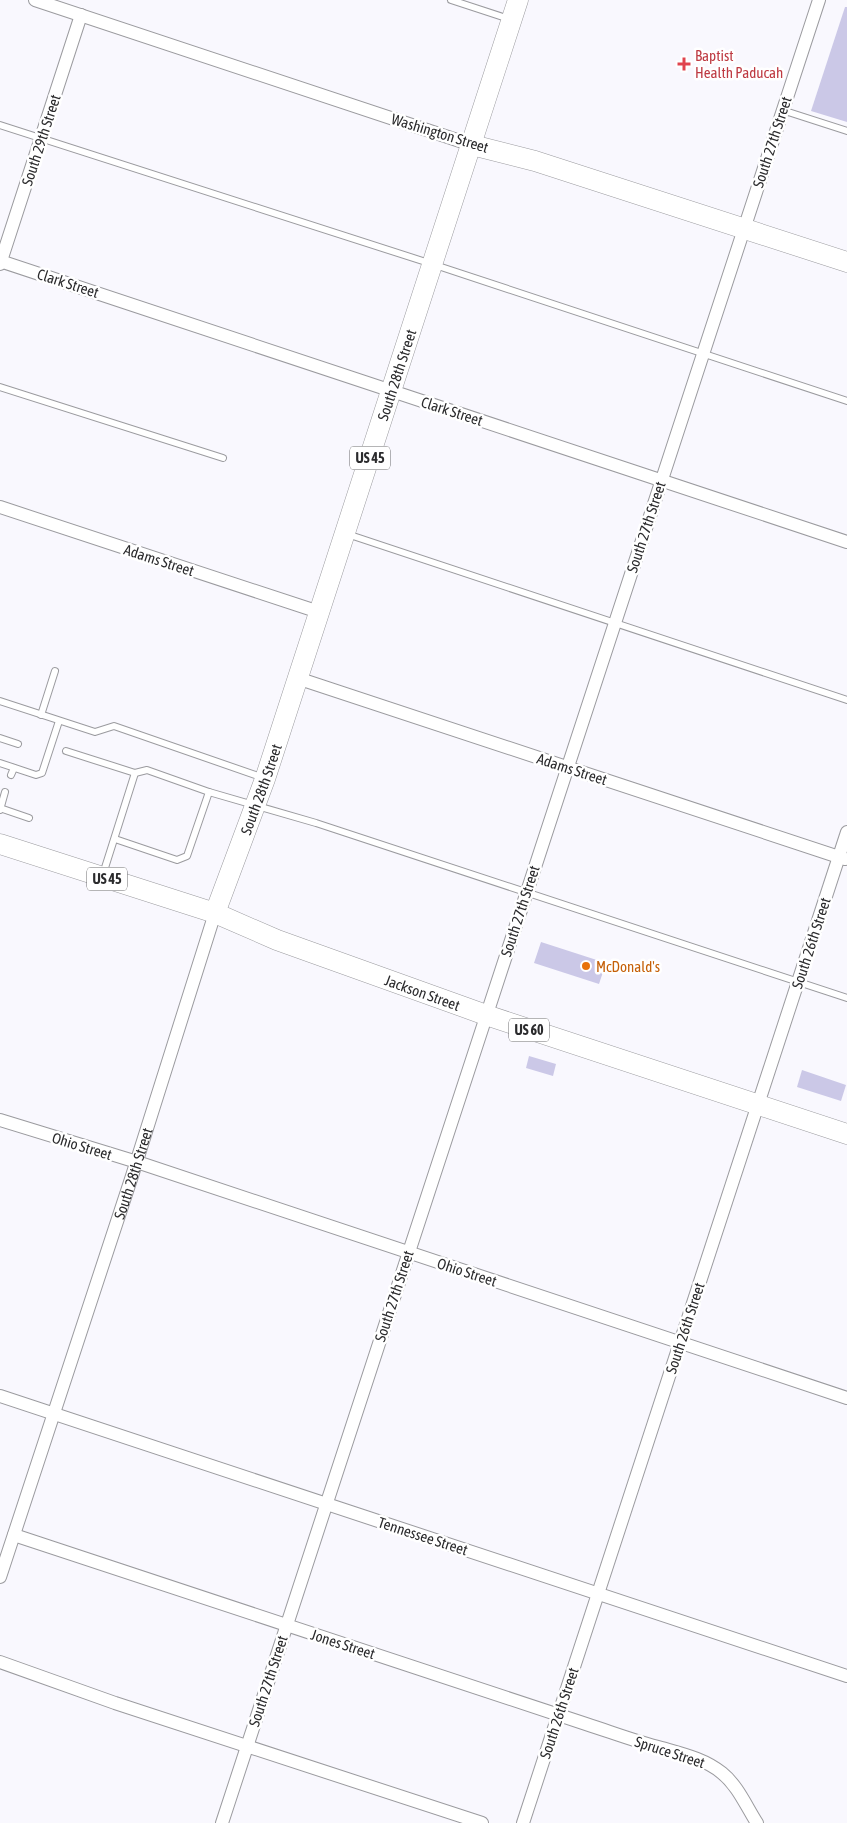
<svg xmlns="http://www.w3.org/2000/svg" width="847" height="1823" font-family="'Asap Condensed',sans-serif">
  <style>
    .building { fill: #cbc8e7 }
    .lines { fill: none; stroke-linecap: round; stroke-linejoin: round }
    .lane-casing { stroke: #9b9b9f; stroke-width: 8 }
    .street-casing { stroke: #9b9b9f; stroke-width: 14 }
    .primary-casing { stroke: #9b9b9f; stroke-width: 21 }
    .lane { stroke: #fff; stroke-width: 6 }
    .street { stroke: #fff; stroke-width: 12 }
    .primary { stroke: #fff; stroke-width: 20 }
    .health-dot { fill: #e0444e; stroke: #fff; stroke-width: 2 }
    .food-dot { fill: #e8710a; stroke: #fff; stroke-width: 2 }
    .labels { text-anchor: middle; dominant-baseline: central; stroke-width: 5; stroke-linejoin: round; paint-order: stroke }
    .shield { fill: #fff; stroke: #6b6b6c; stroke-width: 1 }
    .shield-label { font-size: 14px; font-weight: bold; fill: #2b2b2d }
    .health-label { font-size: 15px; fill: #be3a42; stroke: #fff; text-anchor: start }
    .street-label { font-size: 15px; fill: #2b2b2d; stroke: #fff }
    .food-label { font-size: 15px; fill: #c56008; stroke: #fff; text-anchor: start }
  </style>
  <rect width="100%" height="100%" fill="#f9f8fe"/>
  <g class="building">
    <polygon points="845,7 847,7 847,122 811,111"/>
    <polygon points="541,942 606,963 599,984 534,963"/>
    <polygon points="529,1056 556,1064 553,1076 526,1068"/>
    <polygon points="802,1070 846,1085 841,1101 797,1087"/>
  </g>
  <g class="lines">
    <defs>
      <g id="lane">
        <polyline points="451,0 509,19"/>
        <polyline points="782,110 847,131"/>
        <polyline points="0,125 432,264 847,401"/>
        <polyline points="0,387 223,458"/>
        <polyline points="347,534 847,700"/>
        <polyline points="0,701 95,732 114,726 264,778"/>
        <polyline points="41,715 55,671"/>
        <polyline points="0,738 18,744"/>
        <polyline points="66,751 135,773 147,770 209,792 316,823 847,998"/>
        <polyline points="0,763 36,775 42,773 59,721"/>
        <polyline points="11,775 14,768"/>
        <polyline points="0,808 29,818"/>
        <polyline points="0,810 5,792"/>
        <polyline points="115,839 177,860 187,856 209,792"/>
        <polyline points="103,874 135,773"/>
      </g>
      <g id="street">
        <polyline points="35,0 472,145"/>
        <polyline points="0,261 847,542"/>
        <polyline points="0,264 81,15"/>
        <polyline points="0,507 319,612"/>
        <polyline points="297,678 845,859"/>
        <polyline points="0,1120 137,1162 847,1398"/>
        <polyline points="0,1396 847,1676"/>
        <path d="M14 1535 586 1724C611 1732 637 1742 662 1748 683 1754 705 1759 722 1773 738 1786 746 1806 757 1823"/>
        <path id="s1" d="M0 1577 132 1176 215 913"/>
        <polyline points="0,1662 115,1703 482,1823"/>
        <polyline points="222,1823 819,0"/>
        <polyline points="523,1823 847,832"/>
      </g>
      <g id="primary">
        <polyline points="472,145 535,161 847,262"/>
        <path id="s2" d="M0 844 215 913 277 940 486 1015 847 1134"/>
        <path id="s3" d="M215 913 265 779 518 0"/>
      </g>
    </defs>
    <use href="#lane" class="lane-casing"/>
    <use href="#street" class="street-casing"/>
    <use href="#primary" class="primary-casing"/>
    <use href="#lane" class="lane"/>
    <use href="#street" class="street"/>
    <use href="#primary" class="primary"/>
  </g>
  <path class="health-dot" d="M681.5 56.5h5v5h5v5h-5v5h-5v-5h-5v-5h5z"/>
  <circle class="food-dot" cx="586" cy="966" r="5"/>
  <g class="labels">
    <g class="shield">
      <rect x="350" y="446.5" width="40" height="23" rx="4"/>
      <rect x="87" y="867.5" width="40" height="23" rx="4"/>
      <rect x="509" y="1018.5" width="40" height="23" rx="4"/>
    </g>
    <g class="shield-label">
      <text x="370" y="458">US 45</text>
      <text x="107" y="879">US 45</text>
      <text x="529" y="1030">US 60</text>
    </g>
    <g class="health-label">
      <text x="695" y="55">Baptist<tspan x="695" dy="17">Health Paducah</tspan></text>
    </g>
    <g class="street-label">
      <text transform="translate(440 133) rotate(17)">Washington Street</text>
      <text transform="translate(41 140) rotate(-72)">South 29th Street</text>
      <text transform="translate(772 142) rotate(-72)">South 27th Street</text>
      <text transform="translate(68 283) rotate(18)">Clark Street</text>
      <text stroke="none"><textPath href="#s3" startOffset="568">South 28th Street</textPath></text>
      <text transform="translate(452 411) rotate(18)">Clark Street</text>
      <text transform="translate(646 527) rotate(-72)">South 27th Street</text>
      <text transform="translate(159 560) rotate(18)">Adams Street</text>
      <text transform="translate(572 769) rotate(18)">Adams Street</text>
      <text stroke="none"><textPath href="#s3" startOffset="132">South 28th Street</textPath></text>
      <text transform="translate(520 911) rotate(-72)">South 27th Street</text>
      <text transform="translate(811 943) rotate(-72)">South 26th Street</text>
      <text stroke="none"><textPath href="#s2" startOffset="448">Jackson Street</textPath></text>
      <text transform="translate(82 1146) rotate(17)">Ohio Street</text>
      <text stroke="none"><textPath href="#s1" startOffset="425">South 28th Street</textPath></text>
      <text transform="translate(467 1272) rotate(18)">Ohio Street</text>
      <text transform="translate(394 1296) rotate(-72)">South 27th Street</text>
      <text transform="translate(685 1328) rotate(-72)">South 26th Street</text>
      <text transform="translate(423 1536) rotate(18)">Tennessee Street</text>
      <text transform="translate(343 1644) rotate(18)">Jones Street</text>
      <text transform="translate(268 1681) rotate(-72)">South 27th Street</text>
      <text transform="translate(559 1713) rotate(-72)">South 26th Street</text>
      <text transform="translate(670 1752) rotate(18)">Spruce Street</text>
    </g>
    <g class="food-label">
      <text x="596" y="966">McDonald's</text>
    </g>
  </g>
</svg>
